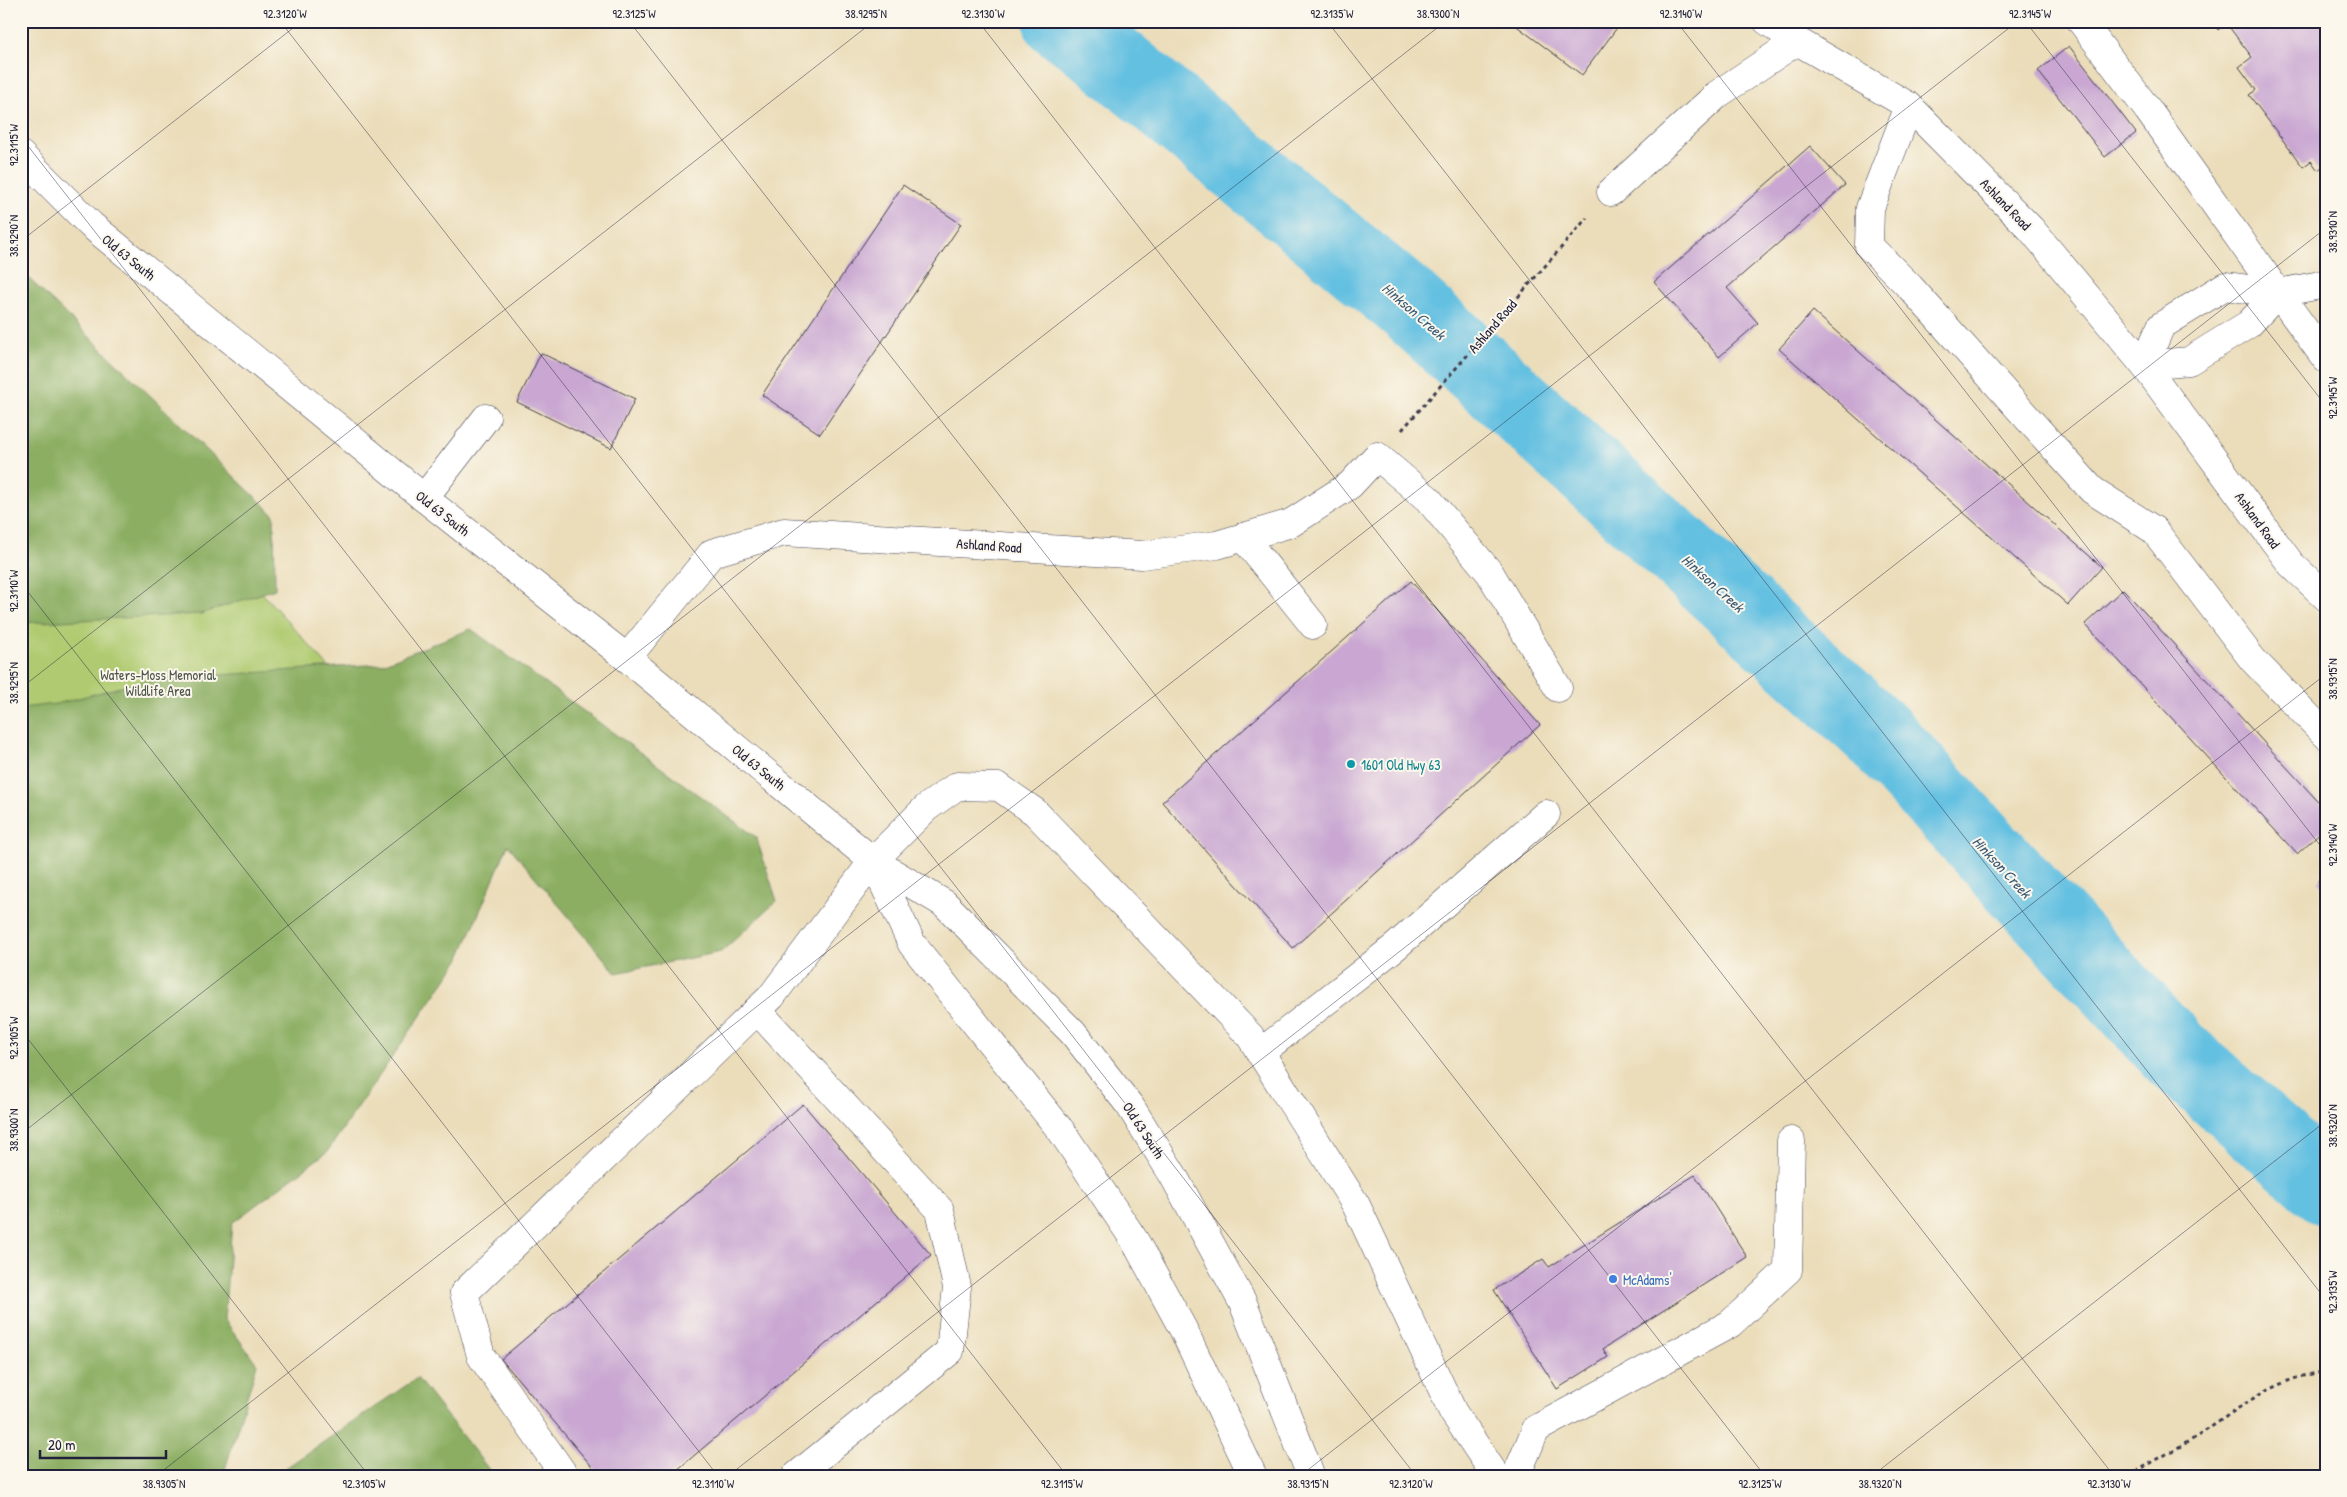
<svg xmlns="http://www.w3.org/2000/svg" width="2347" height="1497" font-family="'Patrick Hand',sans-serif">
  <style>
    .green { fill: #afca70; stroke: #687656 }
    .forest { fill: #8bae62; stroke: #56684e }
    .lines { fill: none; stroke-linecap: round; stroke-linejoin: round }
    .river { stroke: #63c0e1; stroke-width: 76 }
    .building { fill: #c9a7d2 }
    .minor-casing { stroke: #403e4e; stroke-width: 29 }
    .major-casing { stroke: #403e4e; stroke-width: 29 }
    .path { stroke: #403e4e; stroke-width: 3; stroke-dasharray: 4 4; stroke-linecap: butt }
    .minor { stroke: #fff; stroke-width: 28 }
    .major { stroke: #fff; stroke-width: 28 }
    .ticks { fill: none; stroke: #22223b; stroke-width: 1; stroke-opacity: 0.45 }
    .culture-dot { fill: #0f9aa8; stroke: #fbf7ec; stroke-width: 2 }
    .shop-dot { fill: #3f7fe0; stroke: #fbf7ec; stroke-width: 2 }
    .labels { text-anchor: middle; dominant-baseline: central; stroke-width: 4; stroke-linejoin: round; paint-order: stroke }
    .street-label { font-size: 14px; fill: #22223b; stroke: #fbf7ec }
    .park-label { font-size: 14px; fill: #4c544b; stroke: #fbf7ec }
    .culture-label { font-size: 14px; fill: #0d838f; stroke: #fbf7ec; text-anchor: start }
    .shop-label { font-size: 14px; fill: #366cbe; stroke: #fbf7ec; text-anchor: start }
    .water-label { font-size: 15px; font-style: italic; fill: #395975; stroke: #fbf7ec }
    .neatline { fill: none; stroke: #22223b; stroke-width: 2 }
    .ticks-label { font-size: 12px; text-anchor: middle; fill: #22223b }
  </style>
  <rect width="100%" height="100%" fill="#fbf7ec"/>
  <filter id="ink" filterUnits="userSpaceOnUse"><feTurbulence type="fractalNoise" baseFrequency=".02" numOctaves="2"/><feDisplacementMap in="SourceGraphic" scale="10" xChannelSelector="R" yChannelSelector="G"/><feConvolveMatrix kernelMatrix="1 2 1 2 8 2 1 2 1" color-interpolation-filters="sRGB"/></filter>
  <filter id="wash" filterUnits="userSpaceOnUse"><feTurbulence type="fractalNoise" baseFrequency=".0096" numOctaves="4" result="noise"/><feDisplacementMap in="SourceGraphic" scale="20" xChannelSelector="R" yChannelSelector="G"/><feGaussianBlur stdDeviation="1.12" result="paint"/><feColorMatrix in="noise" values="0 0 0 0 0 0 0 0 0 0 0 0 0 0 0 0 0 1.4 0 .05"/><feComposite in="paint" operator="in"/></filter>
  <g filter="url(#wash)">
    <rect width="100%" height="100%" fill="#ebddba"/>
    <polygon class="green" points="21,325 335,674 21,1096"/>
    <g class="forest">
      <polygon points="21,271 274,515 275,589 201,614 21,623"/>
      <polygon points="471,629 756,837 777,901 721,952 616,973 508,845 459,960 327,1152 232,1223 224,1319 257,1364 223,1476 21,1476 21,708 56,704 147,680 382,664"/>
      <polygon points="417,1378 494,1476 274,1476"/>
    </g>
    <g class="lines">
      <polyline class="river" points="1061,21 1083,36 1409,305 1876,732 2175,1053 2326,1187"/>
    </g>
    <g id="blocks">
      <g class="building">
        <polygon points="1510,21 1622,21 1582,75"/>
        <polygon points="2212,21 2326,21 2326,164 2318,170 2311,161 2303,167 2249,95 2256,90 2239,67 2252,57 2226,23 2218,30"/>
        <polygon points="2069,46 2136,133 2105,157 2038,71"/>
        <polygon points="1810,146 1845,185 1727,288 1758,323 1719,357 1654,282"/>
        <polygon points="903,185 961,224 820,434 762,395"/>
        <polygon points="1813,311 2102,567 2068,605 1779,349"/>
        <polygon points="541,353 635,399 611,448 517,402"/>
        <polygon points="1411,581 1540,725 1293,948 1162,802"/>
        <polygon points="2123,589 2326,810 2326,827 2297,854 2085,624"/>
        <polygon points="2326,872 2326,889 2318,881"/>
        <polygon points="803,1104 931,1255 670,1476 600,1476 501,1359"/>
        <polygon points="1695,1175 1747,1257 1603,1349 1608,1357 1557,1389 1494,1290 1543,1259 1549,1267"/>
      </g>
    </g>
  </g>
  <g filter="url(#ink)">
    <use href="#blocks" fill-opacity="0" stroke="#403e4e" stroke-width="1"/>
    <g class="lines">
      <defs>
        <g id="minor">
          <polyline points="1767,21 1797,41 1909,106 2031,229 2144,365 2291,564 2326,597"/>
          <polyline points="2081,21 2148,110 2278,293 2326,284"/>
          <polyline points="1909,106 1870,208 1869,246 1910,287 2092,490 2154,530 2253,660 2326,735"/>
          <polyline points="1611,192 1718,94 1797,41"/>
          <polyline points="2278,293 2225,286 2161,326 2144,365 2189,361 2249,324 2278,293 2326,359"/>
          <polyline points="424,498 486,418"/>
          <polyline points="1243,537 1313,625"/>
          <polyline points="627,658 712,553 784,532 1142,555 1217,545 1291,523 1350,485 1377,456 1428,499 1490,573 1558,688"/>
          <polyline points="757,1010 940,1210 957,1287 950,1351 796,1476"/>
          <polyline points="1260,1053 1395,947 1546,814"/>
          <polyline points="565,1476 481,1356 464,1293 771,997 873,861 926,808 957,786 999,787 1035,812 1250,1036 1356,1205 1453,1412 1496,1476"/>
          <polyline points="1516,1476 1536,1429 1730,1324 1788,1270 1791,1141"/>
        </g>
        <g id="major">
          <polyline points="21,155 91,225 424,498 627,658 873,861 945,904 1073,1033 1130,1106 1173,1175 1243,1303 1311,1476"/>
          <polyline points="873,861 912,944 1062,1132 1135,1241 1183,1329 1253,1476"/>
        </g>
      </defs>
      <use href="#minor" class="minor-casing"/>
      <use href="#major" class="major-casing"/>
      <g class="path">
        <polyline points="1402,430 1587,218"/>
        <path d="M2129 1476C2150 1463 2172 1451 2193 1439 2236 1412 2272 1377 2326 1372"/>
      </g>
      <use href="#minor" class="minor"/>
      <use href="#major" class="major"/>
    </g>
  </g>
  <path class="ticks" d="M280 21 1416 1476M629 21 1765 1476M978 21 2114 1476M1327 21 2326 1300M1676 21 2326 853M2025 21 2326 406M21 137 1067 1476M21 241 302 21M21 583 718 1476M21 688 874 21M21 1030 369 1476M21 1134 1446 21M156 1476 2018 21M728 1476 2326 228M1300 1476 2326 674M1872 1476 2326 1121"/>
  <circle class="culture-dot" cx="1351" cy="764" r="5"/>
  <circle class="shop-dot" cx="1613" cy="1279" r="5"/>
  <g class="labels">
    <g class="street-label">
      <text transform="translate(2006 204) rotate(46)">Ashland Road</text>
      <text transform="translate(129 257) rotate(39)">Old 63 South</text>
      <text transform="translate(1492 326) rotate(-49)">Ashland Road</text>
      <text transform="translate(443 513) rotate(38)">Old 63 South</text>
      <text transform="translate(2258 520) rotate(54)">Ashland Road</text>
      <text transform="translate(989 545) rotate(4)">Ashland Road</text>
      <text transform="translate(759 767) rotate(39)">Old 63 South</text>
      <text transform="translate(1144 1130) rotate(57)">Old 63 South</text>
    </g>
    <g class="park-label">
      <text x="158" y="674">Waters-Moss Memorial<tspan x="158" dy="16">Wildlife Area</tspan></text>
    </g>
    <g class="culture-label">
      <text x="1361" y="764">1601 Old Hwy 63</text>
    </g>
    <g class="shop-label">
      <text x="1623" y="1279">McAdams'</text>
    </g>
    <g class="water-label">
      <text transform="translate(1414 311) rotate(41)">Hinkson Creek</text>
      <text transform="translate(1713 583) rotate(42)">Hinkson Creek</text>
      <text transform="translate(2002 867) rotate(47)">Hinkson Creek</text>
    </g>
  </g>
  <rect width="2347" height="1497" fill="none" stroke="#fbf7ec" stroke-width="55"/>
  <path d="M40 1450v8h126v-8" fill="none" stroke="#22223b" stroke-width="2.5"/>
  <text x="48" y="1450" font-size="15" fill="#22223b" stroke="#fbf7ec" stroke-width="4" paint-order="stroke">20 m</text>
  <rect x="28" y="28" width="2292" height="1442" class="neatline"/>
  <g class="ticks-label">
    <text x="285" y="18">92.3120°W</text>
    <text x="634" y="18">92.3125°W</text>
    <text x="866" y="18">38.9295°N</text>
    <text x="983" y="18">92.3130°W</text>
    <text x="1332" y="18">92.3135°W</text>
    <text x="1438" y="18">38.9300°N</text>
    <text x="1681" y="18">92.3140°W</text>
    <text x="2030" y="18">92.3145°W</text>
    <text transform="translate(14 145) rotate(-90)" y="4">92.3115°W</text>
    <text transform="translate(2333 232) rotate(-90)" y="4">38.9310°N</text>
    <text transform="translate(14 236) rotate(-90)" y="4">38.9290°N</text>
    <text transform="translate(2333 398) rotate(-90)" y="4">92.3145°W</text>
    <text transform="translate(14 591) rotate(-90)" y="4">92.3110°W</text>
    <text transform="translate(2333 679) rotate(-90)" y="4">38.9315°N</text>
    <text transform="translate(14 683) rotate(-90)" y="4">38.9295°N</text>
    <text transform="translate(2333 845) rotate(-90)" y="4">92.3140°W</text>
    <text transform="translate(14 1038) rotate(-90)" y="4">92.3105°W</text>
    <text transform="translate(2333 1126) rotate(-90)" y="4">38.9320°N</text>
    <text transform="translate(14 1130) rotate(-90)" y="4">38.9300°N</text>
    <text transform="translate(2333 1292) rotate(-90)" y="4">92.3135°W</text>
    <text x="164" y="1488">38.9305°N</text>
    <text x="364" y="1488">92.3105°W</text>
    <text x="713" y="1488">92.3110°W</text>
    <text x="1062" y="1488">92.3115°W</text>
    <text x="1308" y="1488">38.9315°N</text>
    <text x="1411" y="1488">92.3120°W</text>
    <text x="1760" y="1488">92.3125°W</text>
    <text x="1880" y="1488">38.9320°N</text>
    <text x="2109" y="1488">92.3130°W</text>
  </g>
</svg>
